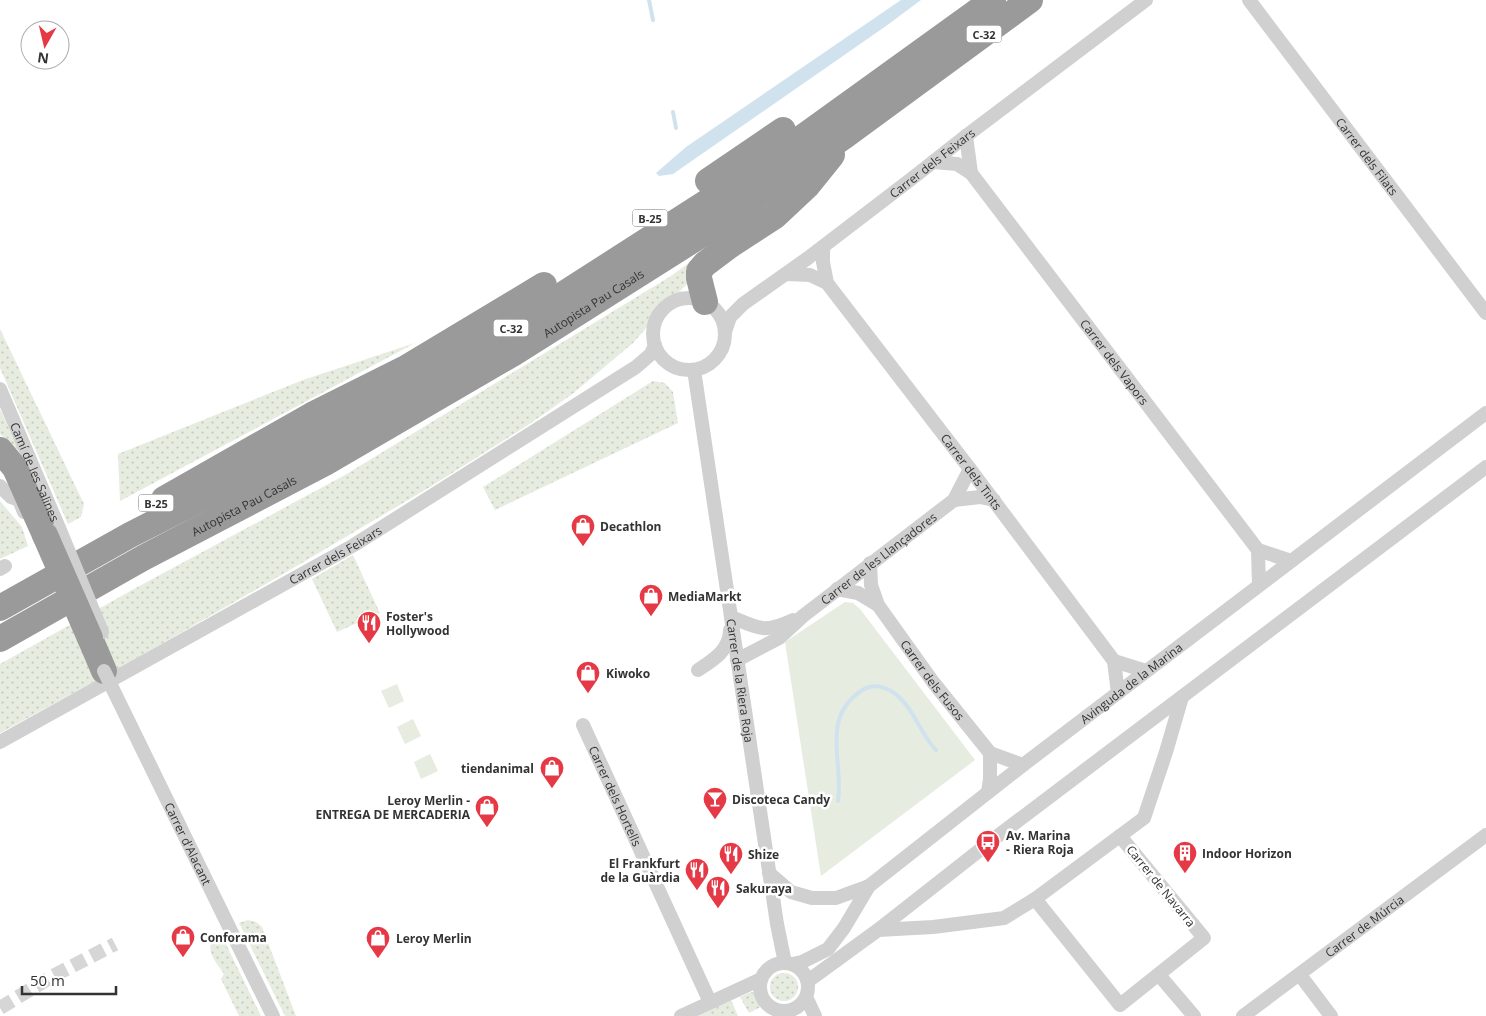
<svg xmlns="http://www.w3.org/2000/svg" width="1486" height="1016" font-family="'Open Sans',sans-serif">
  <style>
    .grass { fill: url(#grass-dots) }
    .park { fill: #e6ecdf }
    .water { fill: #cfe2ee }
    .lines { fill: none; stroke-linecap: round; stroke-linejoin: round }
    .stream { stroke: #cfe2ee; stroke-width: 4 }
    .minor-tunnel { stroke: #d6d6d6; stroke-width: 14; stroke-dasharray: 14 7; stroke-linecap: butt }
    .minor { stroke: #d0d0d0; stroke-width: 14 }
    .motorway { stroke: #9a9a9a; stroke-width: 26 }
    .minor-bridge { stroke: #d0d0d0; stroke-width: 14 }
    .motorway-bridge { stroke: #9a9a9a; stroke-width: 26 }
    .labels { text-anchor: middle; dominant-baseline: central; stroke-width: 5; stroke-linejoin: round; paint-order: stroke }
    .shield { fill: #fff; stroke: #707070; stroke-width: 1 }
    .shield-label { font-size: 11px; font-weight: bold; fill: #333 }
    .street-label { font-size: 12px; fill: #333; stroke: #fff }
    .poi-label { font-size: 12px; font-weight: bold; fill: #333; stroke: #fff; text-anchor: start }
  </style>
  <defs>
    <pattern id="grass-dots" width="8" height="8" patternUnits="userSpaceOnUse" patternTransform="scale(1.25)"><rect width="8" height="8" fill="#e6ecdf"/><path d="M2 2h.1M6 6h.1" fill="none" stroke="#c6cbc0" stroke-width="1.8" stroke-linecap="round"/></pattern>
  </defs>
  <rect width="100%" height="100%" fill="#fff"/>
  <g class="grass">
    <polygon points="710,247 687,284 676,295 667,297 657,305 651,314 647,327 633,343 571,395 528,425 430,487 295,567 132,661 0,733 0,664 134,589 345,475 671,276"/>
    <polygon points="0,329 84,504 81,517 68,524 0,368"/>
    <polygon points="415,343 120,501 118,454 303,380"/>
    <polygon points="653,381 665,383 673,392 678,423 495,510 483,487"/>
    <polygon points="0,409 21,454 0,434"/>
    <polygon points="0,501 22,527 28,546 0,559"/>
    <polygon points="353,555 380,613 337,632 312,579"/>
    <polygon points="248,920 256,922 262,927 296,1016 285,1016 239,923"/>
    <path d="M220 932 261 1016H239L221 979 224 974C214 959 201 947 220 932Z"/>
    <circle cx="784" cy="987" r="14"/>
    <polygon points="751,992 755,993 761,1007 749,1013 740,997"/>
    <polygon points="731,1000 738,1016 698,1016"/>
  </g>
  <g class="park">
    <polygon points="845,602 853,603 860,609 975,760 821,876 785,642"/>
    <polygon points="397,684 404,701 389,708 381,691"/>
    <polygon points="413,719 421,736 405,744 397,727"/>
    <polygon points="430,754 438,771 421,779 414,762"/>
  </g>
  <polygon class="water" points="901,0 921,0 886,26 673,174 659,176 656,173 686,147"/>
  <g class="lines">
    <g class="stream">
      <polyline points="649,0 653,20"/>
      <polyline points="673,112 676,128"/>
      <path d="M838 801C844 762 820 719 861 691 874 682 888 687 899 697 915 711 921 735 936 750"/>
    </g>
    <polyline class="minor-tunnel" points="0,1008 51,977 115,944"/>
    <g class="minor">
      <path id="s1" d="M1249 0 1486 313"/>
      <polyline points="966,136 971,173"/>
      <path id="s2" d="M933 162 957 164 971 173 1258 550 1291 561"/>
      <path id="s3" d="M823 247V262L827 283 970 469 1114 661 1118 693"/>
      <polyline points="786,274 810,275 827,283"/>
      <circle cx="689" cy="334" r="36"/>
      <path id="s4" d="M725 332 730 317 743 304 808 258 910 180 966 136 1146 0"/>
      <path id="s5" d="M694 370 777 924 785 963"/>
      <path id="s6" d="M0 389 59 528"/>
      <polyline points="0,486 11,497 19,500 24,512"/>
      <polyline points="954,500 980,497 994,500"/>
      <polyline points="1258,550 1259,585"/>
      <path id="s7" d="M870 563 871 585 878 605 933 682 990 753 1023 765"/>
      <polyline points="0,569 5,566"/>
      <polyline points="837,589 858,593 878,605"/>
      <path d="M731 617C759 628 763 634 793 620"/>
      <path id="s8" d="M737 660 779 638 803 616 954 500 970 469"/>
      <polyline points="1114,661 1146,671"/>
      <path d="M698 670C713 660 730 650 730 630"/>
      <path id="s9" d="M583 725 710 1002"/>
      <path id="s10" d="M0 742 354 545 636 367 651 354 655 345"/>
      <polyline points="988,792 990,779 990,753"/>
      <polyline points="769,873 791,892 812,898 836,898 869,886"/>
      <polyline points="1035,899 1120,1005 1204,938 1120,836"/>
      <polyline points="878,930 933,927 1004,918 1035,899 1144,818 1166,752 1182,697"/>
      <polyline points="233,935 273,1016"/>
      <circle cx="784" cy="987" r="24"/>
      <path id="s11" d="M792 964 802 962 828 949 844 928 869 886 1023 765 1486 413"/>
      <polyline points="1159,975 1194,1016"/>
      <polyline points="1300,975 1331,1016"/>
      <polyline points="808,981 878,930 999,835 1486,467"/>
      <polyline points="806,997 815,1016"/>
      <polyline points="681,1016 761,979"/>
      <path id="s12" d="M1243 1016 1486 835"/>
    </g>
    <g class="motorway">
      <polyline points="708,181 783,130"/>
      <polyline points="705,302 699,278 699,271 705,264 729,246 775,216 807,186 832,155"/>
      <polyline points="0,450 15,468 45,535"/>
      <polyline points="164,499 312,415 406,368 544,285"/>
      <polyline points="0,608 130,535 301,448 506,331 757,170 993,0"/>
      <polyline points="90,638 104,671"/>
      <path id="s13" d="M0 639 143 558 325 463 514 353 723 221 846 135 1030 0"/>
    </g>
    <g class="minor-bridge">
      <polyline points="59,528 102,632"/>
      <path id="s14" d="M104 671 233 935"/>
    </g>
    <polyline class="motorway-bridge" points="45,535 90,638"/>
  </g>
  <defs>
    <symbol id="shop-pin" viewBox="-11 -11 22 30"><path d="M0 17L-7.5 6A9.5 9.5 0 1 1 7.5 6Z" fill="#e63946" stroke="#fff"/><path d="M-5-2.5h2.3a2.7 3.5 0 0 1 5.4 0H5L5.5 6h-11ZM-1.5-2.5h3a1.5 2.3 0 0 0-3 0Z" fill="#fff"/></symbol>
    <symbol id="restaurant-pin" viewBox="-11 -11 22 30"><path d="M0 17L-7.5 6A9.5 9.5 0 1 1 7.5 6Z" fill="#e63946" stroke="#fff"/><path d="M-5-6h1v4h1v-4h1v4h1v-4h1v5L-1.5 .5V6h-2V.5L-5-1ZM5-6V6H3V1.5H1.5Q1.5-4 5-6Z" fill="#fff"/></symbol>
    <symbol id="bar-pin" viewBox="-11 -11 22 30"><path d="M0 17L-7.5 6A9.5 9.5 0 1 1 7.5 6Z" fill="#e63946" stroke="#fff"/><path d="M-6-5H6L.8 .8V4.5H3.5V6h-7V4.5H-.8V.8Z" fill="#fff"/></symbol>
    <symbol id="bus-pin" viewBox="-11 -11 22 30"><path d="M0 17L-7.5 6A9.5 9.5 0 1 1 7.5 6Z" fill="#e63946" stroke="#fff"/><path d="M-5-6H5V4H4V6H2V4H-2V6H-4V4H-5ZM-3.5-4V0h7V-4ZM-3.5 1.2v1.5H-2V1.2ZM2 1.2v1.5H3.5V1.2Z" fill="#fff"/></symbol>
    <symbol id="building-pin" viewBox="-11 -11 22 30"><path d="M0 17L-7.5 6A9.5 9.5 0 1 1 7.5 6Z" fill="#e63946" stroke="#fff"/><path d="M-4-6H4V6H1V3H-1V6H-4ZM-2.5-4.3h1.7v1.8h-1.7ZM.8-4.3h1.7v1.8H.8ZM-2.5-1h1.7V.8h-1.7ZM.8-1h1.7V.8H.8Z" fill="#fff"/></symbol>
  </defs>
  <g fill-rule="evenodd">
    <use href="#shop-pin" x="569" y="512" width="28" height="38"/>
    <use href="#shop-pin" x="637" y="582" width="28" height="38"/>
    <use href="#restaurant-pin" x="355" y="609" width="28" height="38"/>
    <use href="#shop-pin" x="574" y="659" width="28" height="38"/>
    <use href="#shop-pin" x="538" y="754" width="28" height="38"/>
    <use href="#bar-pin" x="701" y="785" width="28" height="38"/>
    <use href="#shop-pin" x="473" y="793" width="28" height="38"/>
    <use href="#bus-pin" x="974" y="828" width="28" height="38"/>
    <use href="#building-pin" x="1171" y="839" width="28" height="38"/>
    <use href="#restaurant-pin" x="717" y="840" width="28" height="38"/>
    <use href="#restaurant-pin" x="683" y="856" width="28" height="38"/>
    <use href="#restaurant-pin" x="704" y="874" width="28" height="38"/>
    <use href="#shop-pin" x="169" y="923" width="28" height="38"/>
    <use href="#shop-pin" x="364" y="924" width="28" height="38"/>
  </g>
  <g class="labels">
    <g class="shield">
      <rect x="966.5" y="25.5" width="35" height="17" rx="4"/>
      <rect x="632.5" y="209.5" width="35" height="17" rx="4"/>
      <rect x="493.5" y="319.5" width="35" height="17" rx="4"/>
      <rect x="138.5" y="494.5" width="35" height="17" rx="4"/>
    </g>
    <g class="shield-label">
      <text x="984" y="34">C-32</text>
      <text x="650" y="218">B-25</text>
      <text x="511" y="328">C-32</text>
      <text x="156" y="503">B-25</text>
    </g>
    <g class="street-label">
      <text stroke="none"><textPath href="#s1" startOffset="196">Carrer dels Filats</textPath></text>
      <text stroke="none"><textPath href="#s4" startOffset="270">Carrer dels Feixars</textPath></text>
      <text stroke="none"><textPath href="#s13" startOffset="682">Autopista Pau Casals</textPath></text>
      <text stroke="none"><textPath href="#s2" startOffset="278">Carrer dels Vapors</textPath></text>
      <text stroke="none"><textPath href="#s3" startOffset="274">Carrer dels Tints</textPath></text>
      <text stroke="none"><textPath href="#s6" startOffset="90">Camí de les Salines</textPath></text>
      <text stroke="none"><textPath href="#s13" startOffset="278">Autopista Pau Casals</textPath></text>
      <text stroke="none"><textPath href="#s10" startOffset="384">Carrer dels Feixars</textPath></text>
      <text stroke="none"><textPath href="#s8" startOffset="175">Carrer de les Llançadores</textPath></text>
      <text stroke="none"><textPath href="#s7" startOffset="136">Carrer dels Fusos</textPath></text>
      <text stroke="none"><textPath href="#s5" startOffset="314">Carrer de la Riera Roja</textPath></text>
      <text stroke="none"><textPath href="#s11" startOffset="446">Avinguda de la Marina</textPath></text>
      <text stroke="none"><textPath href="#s9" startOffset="78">Carrer dels Hortells</textPath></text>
      <text stroke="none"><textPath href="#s14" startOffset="192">Carrer d'Alacant</textPath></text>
      <text transform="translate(1161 886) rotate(51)">Carrer de Navarra</text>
      <text stroke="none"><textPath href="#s12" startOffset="151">Carrer de Múrcia</textPath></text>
    </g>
    <g class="poi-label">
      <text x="600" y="526">Decathlon</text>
      <text x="668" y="596">MediaMarkt</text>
      <text x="386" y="616">Foster's<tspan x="386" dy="14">Hollywood</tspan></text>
      <text x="606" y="673">Kiwoko</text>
      <text x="534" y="768" text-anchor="end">tiendanimal</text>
      <text x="732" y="799">Discoteca Candy</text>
      <text x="470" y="800" text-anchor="end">Leroy Merlin -<tspan x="470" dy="14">ENTREGA DE MERCADERIA</tspan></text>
      <text x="1006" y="835">Av. Marina<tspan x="1006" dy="14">- Riera Roja</tspan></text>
      <text x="1202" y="853">Indoor Horizon</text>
      <text x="748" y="854">Shize</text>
      <text x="680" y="863" text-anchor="end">El Frankfurt<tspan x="680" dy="14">de la Guàrdia</tspan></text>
      <text x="736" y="888">Sakuraya</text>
      <text x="200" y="937">Conforama</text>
      <text x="396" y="938">Leroy Merlin</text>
    </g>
  </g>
  <g transform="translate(45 45) rotate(188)"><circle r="24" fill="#ffffff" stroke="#adadad"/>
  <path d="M0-4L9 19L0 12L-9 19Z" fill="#e63946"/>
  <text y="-8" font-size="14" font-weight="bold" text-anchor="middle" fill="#333333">N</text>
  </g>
  <path d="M22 986v8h94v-8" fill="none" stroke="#333333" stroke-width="2.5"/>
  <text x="30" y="986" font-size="15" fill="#333333" stroke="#ffffff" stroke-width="4" paint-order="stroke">50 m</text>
</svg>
